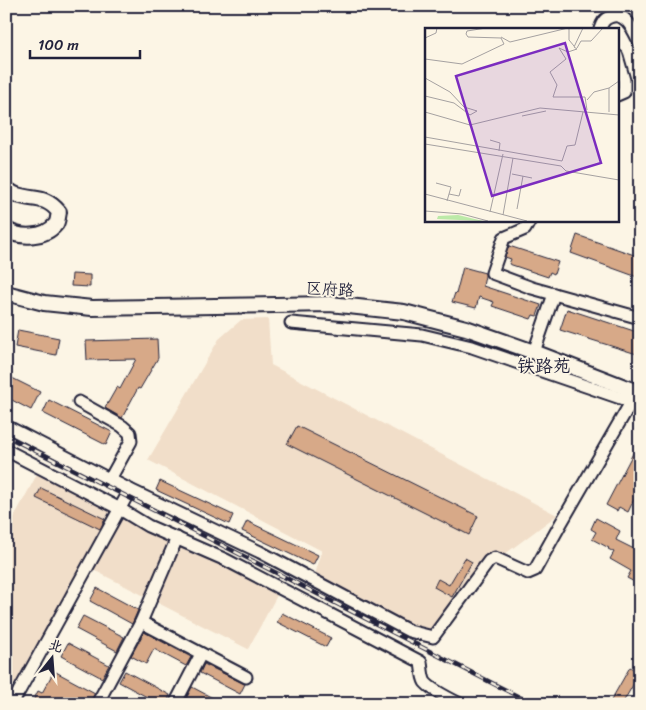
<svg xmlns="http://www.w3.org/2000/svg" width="646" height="710" font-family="Sriracha,'LXGW WenKai TC',sans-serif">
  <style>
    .built { fill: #f1dec9 }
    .building { fill: #d7a988; stroke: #22223b }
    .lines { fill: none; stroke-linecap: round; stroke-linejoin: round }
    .minor-casing { stroke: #22223b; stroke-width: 15 }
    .major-casing { stroke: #22223b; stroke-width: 18 }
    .minor { stroke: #fcf5e5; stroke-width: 11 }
    .major { stroke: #fcf5e5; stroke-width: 14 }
    .rail-casing { stroke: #22223b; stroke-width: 4.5 }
    .rail { stroke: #fcf5e5; stroke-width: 2.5; stroke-dasharray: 8; stroke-linecap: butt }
    .labels { text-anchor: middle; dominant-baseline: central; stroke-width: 4; stroke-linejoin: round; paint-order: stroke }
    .street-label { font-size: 16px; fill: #22223b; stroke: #fcf5e5 }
    .neighbourhood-label { font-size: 18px; fill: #22223b; stroke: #fcf5e5 }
    .inset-road { fill: none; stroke: #a5a1a1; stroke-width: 1 }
    .view { fill: #7b2cbf; fill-opacity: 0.15; stroke: #7b2cbf; stroke-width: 2.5 }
    .inset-edge { fill: none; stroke: #22223b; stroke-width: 2.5 }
  </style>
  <rect width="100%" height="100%" fill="#fcf5e5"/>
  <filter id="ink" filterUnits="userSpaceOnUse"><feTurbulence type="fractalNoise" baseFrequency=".02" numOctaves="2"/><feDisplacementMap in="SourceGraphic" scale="10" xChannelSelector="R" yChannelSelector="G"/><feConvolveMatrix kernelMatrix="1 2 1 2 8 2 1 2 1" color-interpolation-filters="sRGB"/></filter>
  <g filter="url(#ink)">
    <g class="built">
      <polygon points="268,319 271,365 557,515 489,566 436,641 314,578 322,551 148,460 219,339 241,320"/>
      <polygon points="41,467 281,588 248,649 82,564 16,687 6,681 6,532"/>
    </g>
    <g class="building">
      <polygon points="577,235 640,257 640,278 571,253"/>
      <polygon points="509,246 558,262 554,274 550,272 548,277 509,264 511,259 505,257"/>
      <polygon points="463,267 485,273 485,276 483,286 541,305 537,316 533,315 531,319 492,306 494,302 479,297 476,308 452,302 455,293 456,294"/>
      <polygon points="72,274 90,275 90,287 71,286"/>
      <polygon points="567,309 640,333 640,355 560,330"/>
      <polygon points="18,330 59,338 56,355 15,347"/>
      <polygon points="157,339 158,358 140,389 138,388 122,418 105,408 117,387 120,389 136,359 87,360 86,341"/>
      <polygon points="6,375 40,392 31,410 6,397"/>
      <polygon points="49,400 112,432 106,445 43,413"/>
      <polygon points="297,426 478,516 469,535 287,444"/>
      <polygon points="640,440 640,487 628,512 619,507 617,511 606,505"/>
      <polygon points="160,481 233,515 229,524 156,490"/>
      <polygon points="41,488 105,519 100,529 36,498"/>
      <polygon points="596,518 620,531 616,540 638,551 634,559 640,562 640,585 627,578 631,571 610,559 614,552 608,549 609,548 592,539 596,532 591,529"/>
      <polygon points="247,521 318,555 313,565 242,531"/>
      <polygon points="465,558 472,562 452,597 434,587 438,579 449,585"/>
      <polygon points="97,588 138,610 132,624 90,601"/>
      <polygon points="282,613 331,638 326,647 277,622"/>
      <polygon points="83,616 124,637 117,651 76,629"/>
      <polygon points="144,632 191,657 186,666 154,649 146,664 131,656"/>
      <polygon points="68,643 109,665 102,678 61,656"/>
      <polygon points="204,664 245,684 240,694 200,673"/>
      <polygon points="630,667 640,673 622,704 609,704"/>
      <polygon points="54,671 95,693 90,704 39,704 33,701 38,691 42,693"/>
      <polygon points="125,671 170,695 166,704 160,704 119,682"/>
      <polygon points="192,687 224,704 194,704 186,699"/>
    </g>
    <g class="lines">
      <defs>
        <g id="minor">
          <path d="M600 29C602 23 604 19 610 17 626 10 634 32 640 43"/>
          <polyline points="617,56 624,80 624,92 617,95"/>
          <polyline points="530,220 525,229 504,238 492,273 532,288 640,318"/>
          <polyline points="291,323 422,335 472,347 632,402"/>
          <polyline points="534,352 554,294"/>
          <polyline points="79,402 122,426 130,433 131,441 110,479"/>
          <polyline points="6,426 130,490 260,552 409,631 433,637 489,561 495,558 528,573 535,570 560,525 637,392"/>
          <path d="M6 450 120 509 148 526 226 560 421 662C422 668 422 677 425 682 430 689 452 700 460 704"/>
          <polyline points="141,622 246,677"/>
          <polyline points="12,704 130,490"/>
          <polyline points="97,704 141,622 177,538"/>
          <polyline points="175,704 201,654"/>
        </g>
        <g id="major">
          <path d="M6 189C10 191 13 194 17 195 35 201 45 195 59 212 58 216 58 221 56 224 45 238 19 239 6 229"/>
          <polyline points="6,293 44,303 92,308 330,304 404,312 466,328 534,352 640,393"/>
        </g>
      </defs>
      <use href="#minor" class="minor-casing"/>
      <use href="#major" class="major-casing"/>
      <use href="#minor" class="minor"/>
      <use href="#major" class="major"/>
      <defs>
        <polyline id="rail" points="6,436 118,492 533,704"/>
      </defs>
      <use href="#rail" class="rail-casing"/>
      <use href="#rail" class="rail"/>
    </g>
  </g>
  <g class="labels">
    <g class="street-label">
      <text transform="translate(330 289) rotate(3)">区府路</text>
    </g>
    <g class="neighbourhood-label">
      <text x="544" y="366">铁路苑</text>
    </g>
  </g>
  <g transform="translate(425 28)">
    <rect width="194" height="194" fill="#fcf5e5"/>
    <path d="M33 187 58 193 12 191 13 188Z" fill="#bceaa8"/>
    <path class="inset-road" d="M144 0V12L149 18M158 0 149 19 152 21 143 24 134 20 141 31 125 44 132 57 128 69H160L162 82M76 9 85 14 143 0M0 10 11 5 12 0M152 20 156 13H166L178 0M0 31 37 36 79 16 76 10 43 9 41 6 42 3 61 0M0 50 25 64 39 79 52 83 45 87 29 75 0 68M162 72 169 64 184 60M0 84 45 97 115 80 194 87M184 84V60L194 53M97 88 121 83M0 109 137 133 142 118 150 117 158 84M65 112 75 115 74 123M0 116 136 138 141 143 194 152M87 146 107 150M11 155 26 159 22 173M0 166 102 193M24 166 34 168 36 161M92 181 98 148M0 183 37 186 63 193M65 184 78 126M78 187 88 130"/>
    <path class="view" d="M140 15 176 135 67 168 31 48Z"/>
    <rect width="194" height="194" class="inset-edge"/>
  </g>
  <rect width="646" height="710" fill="none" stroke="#fcf5e5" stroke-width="25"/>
  <rect x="12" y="12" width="621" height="685" fill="none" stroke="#22223b" stroke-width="2" filter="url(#ink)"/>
  <g transform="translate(52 658) rotate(17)" stroke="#fcf5e5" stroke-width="4" paint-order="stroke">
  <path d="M0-4L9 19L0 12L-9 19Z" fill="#22223b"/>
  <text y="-8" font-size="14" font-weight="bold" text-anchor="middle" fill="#22223b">北</text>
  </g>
  <path d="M30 50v8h110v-8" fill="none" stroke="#22223b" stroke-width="2.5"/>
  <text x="38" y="50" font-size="15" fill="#22223b" stroke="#fcf5e5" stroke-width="4" paint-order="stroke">100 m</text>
</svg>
